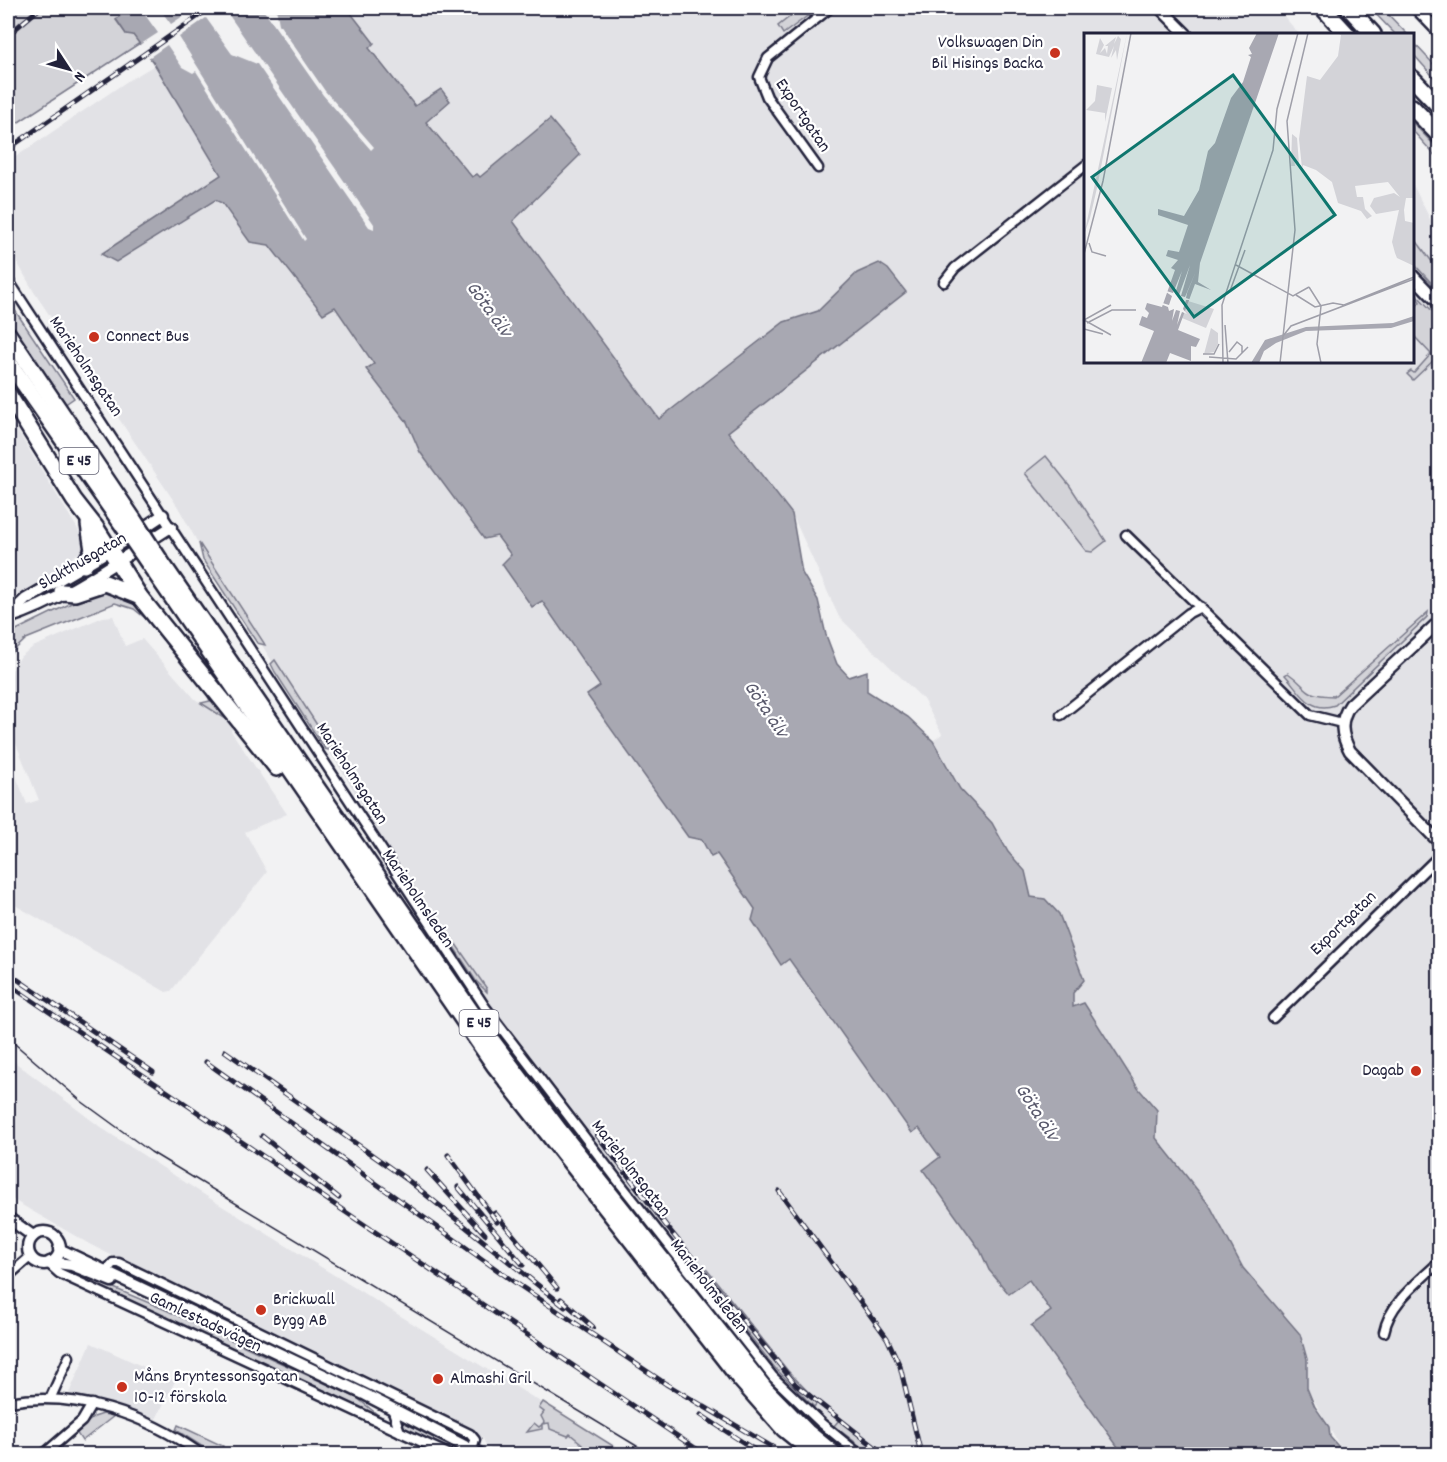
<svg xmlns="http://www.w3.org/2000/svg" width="1447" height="1462" font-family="Dekko,sans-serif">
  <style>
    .built { fill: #e2e2e6 }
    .green { fill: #d3d3d8; stroke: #7a7a8a; stroke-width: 1.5 }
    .water { fill: #a8a8b2; stroke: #727282; stroke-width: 1.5 }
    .pier { fill: #f2f2f3 }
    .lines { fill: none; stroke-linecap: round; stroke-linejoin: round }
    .street-casing { stroke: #22223b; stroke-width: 13 }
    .secondary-casing { stroke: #22223b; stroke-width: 15 }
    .highway-casing { stroke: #22223b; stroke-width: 20 }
    .street { stroke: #fff; stroke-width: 8 }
    .secondary { stroke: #fff; stroke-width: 10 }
    .highway { stroke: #fff; stroke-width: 15 }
    .tram { stroke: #22223b; stroke-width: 1.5 }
    .rail-casing { stroke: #22223b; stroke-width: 5 }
    .rail { stroke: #fff; stroke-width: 3; stroke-dasharray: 9; stroke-linecap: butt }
    .highway-bridge-casing { stroke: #22223b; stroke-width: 20; stroke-linecap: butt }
    .highway-bridge { stroke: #fff; stroke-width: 15 }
    .poi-dot { fill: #c8321e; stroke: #fff; stroke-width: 2 }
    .labels { text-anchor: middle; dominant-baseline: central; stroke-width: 4.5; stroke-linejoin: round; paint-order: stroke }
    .shield { fill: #fff; stroke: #646476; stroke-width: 1.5 }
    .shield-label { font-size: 16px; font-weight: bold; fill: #22223b }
    .poi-label { font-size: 18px; fill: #22223b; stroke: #fff; text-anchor: start }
    .street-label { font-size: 18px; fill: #22223b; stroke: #fff }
    .water-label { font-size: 20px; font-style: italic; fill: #58586b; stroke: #fff }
    .inset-road { fill: none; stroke: #9f9fa9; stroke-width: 1.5 }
    .view { fill: #0f766e; fill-opacity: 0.15; stroke: #0f766e; stroke-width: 3 }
    .inset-edge { fill: none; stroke: #22223b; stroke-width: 3 }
  </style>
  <rect width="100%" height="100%" fill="#f2f2f3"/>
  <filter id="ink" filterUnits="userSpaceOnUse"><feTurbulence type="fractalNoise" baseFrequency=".0167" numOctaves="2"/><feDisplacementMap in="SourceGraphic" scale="12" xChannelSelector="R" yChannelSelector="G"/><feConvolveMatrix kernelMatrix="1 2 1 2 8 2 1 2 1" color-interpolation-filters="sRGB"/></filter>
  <g filter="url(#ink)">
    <g class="built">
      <polygon points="347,8 1277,8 1299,34 1086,34 1086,362 1412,362 1413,185 1439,237 1439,1454 1344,1454 1307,1388 1307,1359 1300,1334 1243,1268 1210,1206 1156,1138 1156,1119 1148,1097 1138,1088 1084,1003 1073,1007 1073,993 1031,898 1025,871 1008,852 992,823 960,789 933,741 942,734 923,699 839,617 792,514 728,432 905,292 888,269 879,263 857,273 818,311 784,322 659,419 512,221 580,155 550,119 480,177 473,178 426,122 450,102 442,89 416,106 368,48 374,43"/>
      <polygon points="155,65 221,175 102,254 116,262 215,199 222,203 250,242 269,245 323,313 334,307 374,364 366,369 407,422 420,452 447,485 497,535 511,555 502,564 531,607 542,601 561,627 600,687 587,695 688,837 702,840 717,854 755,909 781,965 789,959 912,1133 919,1128 940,1158 923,1170 980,1250 989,1270 1029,1280 1051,1311 1031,1326 1123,1454 864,1454 775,1375 516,1045 428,917 345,776 204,554 178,507 34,292 8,246 8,162 126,82"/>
      <polygon points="8,415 88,546 8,604"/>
      <polygon points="113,616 125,646 142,639 195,699 233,725 231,731 287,814 245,832 267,872 171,991 166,992 8,901 8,756 27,804 39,800 8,724 8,690 12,670 21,656 33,647 103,617"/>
      <polygon points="8,1057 103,1129 217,1203 602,1440 593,1454 501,1454 487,1447 482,1437 465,1427 217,1308 91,1245 8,1197"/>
      <polygon points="91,1343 175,1381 156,1419 131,1409 69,1393"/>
    </g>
    <g class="green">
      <polygon points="8,8 115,8 121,15 116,20 126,34 133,34 140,43 8,129"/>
      <polygon points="801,8 807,8 810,14 783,34 778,26"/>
      <polygon points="1370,8 1382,8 1407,34 1395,34"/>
      <polygon points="1412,41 1439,70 1439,83 1413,54"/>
      <polygon points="1412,122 1439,150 1439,160 1413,131"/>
      <polygon points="1412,235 1439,271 1439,291 1413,263"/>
      <polygon points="1413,291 1440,319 1439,359 1435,359 1413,380 1407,374 1411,371 1414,373 1431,354 1413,335 1413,310 1420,302"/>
      <polygon points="8,300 74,398 64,405 8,321"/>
      <polygon points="1046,456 1070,486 1106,541 1092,552 1086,551 1025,473"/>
      <polygon points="199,543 264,643 265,645 257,643 203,560"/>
      <polygon points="103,592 134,601 237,726 201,703 210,701 207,694 145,618 134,609 115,603 26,639 8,656 8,634 92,593"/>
      <path d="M1428 612 1427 617 1335 705C1309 714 1300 691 1285 675L1288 673C1310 688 1301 695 1334 696Z"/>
      <polygon points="275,660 328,742 336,742 333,751 325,749 275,672 271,664"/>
      <polygon points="440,926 444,927 487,989 487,992 476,981"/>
      <polygon points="456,979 459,979 507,1046 690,1284 543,1098"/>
      <polygon points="699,1268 707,1270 788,1371 815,1399 817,1403 814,1407 775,1368 698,1270"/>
      <polygon points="79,1277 90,1278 166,1310 357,1398 383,1419"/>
      <path d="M543 1402 626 1454H586L581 1443 570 1434 568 1436 550 1429 549 1423 542 1424V1429L527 1432 534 1423 539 1427C541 1426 543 1423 544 1422L541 1416 544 1412 539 1408Z"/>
      <polygon points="103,1414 114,1416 82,1441 76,1432 94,1417"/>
      <polygon points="839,1420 888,1454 871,1454 834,1426"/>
      <polygon points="402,1421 460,1452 460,1454 410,1432 403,1426"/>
      <polygon points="178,1425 223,1446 219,1454 214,1454 176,1430"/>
    </g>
    <polygon class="water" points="115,8 347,8 374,43 369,48 415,106 441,89 450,101 426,122 472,177 477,174 480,177 550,119 580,155 513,221 659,419 784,322 818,311 857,273 879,263 888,269 906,292 728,432 792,514 802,573 818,600 826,635 837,664 849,677 867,671 867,691 908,717 933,741 960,789 992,823 1008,852 1025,871 1031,897 1045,899 1059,914 1084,980 1073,993 1073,1007 1084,1003 1138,1088 1157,1110 1156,1138 1210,1206 1243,1268 1300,1334 1307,1359 1307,1388 1315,1407 1329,1427 1330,1437 1338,1446 1337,1454 1123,1454 1031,1326 1051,1311 1029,1280 1009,1294 989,1270 980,1250 923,1170 940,1157 919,1128 912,1133 789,959 781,965 752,920 755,909 717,854 711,857 702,840 688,837 587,695 600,686 542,601 532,607 502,564 511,555 497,536 484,539 420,452 407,422 366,369 374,364 335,307 323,314 269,245 250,242 222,203 215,200 116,262 101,254 221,175 155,65 133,35 126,34 116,19 121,15"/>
    <g class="pier">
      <polygon points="140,8 159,8 171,24 195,8 224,8 374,224 374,229 369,227 257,64 232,54 206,18 179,37 306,239 304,241 196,71 193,73 182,67 167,45 147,59 138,46 158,33"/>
      <polygon points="262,8 276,8 279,24 325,91 374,147 371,150 323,95"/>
    </g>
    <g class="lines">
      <defs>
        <g id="street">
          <polyline points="818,168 767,97 759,77 768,58 830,8"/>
          <polyline points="8,280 485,1007 619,1182 773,1377 821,1423 859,1454"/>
          <polyline points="944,282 955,268 1086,165"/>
          <polyline points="1126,535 1310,715 1342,723"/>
          <polyline points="1061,715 1189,613 1201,607"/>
          <polyline points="1273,1018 1440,855"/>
          <polyline points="48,1263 59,1273 448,1454"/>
          <polyline points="106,1271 113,1263 119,1263 470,1434 475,1440 471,1454"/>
          <polyline points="8,1276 30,1257"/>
          <path d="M1384 1332C1390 1302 1419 1282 1440 1261"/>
          <polyline points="51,1397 69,1357"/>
          <path d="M8 1402C76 1390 146 1415 201 1454"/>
          <polyline points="392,1408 400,1432"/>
          <polyline points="44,1454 82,1421 92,1404"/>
        </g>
        <g id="secondary">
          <polyline points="1160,8 1186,34"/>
          <polyline points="1416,8 1440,33"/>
          <polyline points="1412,275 1440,304"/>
          <polyline points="8,616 26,599 110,550 163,515"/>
          <path d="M8 618C65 600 120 559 171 527"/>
          <path d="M1440 621 1350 705C1339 721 1341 735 1350 751L1440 843"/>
          <polyline points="8,1218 33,1236"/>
          <circle cx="44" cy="1248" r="16"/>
          <polyline points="59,1249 366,1395 480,1454"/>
          <polyline points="50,1262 72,1265 112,1281"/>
        </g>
        <g id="highway">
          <polyline points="1323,8 1347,34"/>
          <polyline points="1349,8 1373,34"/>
          <polyline points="1412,78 1440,107"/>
          <polyline points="1412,107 1440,136"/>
          <polyline points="8,334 133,519"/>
          <polyline points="8,361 124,527"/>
          <polyline points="8,394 74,500 96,528 140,597 277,768"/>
          <polyline points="161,562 481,1026 559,1130 765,1389 807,1432 834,1454"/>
          <polyline points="84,565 93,550 89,524"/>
          <polyline points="152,568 495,1066 740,1379 784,1429 815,1454"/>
          <polyline points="62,592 75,593 105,583 138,596"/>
        </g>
      </defs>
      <use href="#street" class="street-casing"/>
      <use href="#secondary" class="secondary-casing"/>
      <use href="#highway" class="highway-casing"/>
      <use href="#street" class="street"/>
      <use href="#secondary" class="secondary"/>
      <use href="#highway" class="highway"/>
      <polyline class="tram" points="8,1038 81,1101 151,1152 650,1454"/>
      <defs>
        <g id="rail">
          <polyline points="8,35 40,8"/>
          <polyline points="8,149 210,8"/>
          <polyline points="8,973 153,1072"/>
          <polyline points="8,984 704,1454"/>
          <polyline points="225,1051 409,1181 565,1307"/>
          <polyline points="206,1062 510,1279 666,1384 784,1454"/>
          <polyline points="597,1135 668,1228 796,1385 884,1454"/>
          <polyline points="262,1136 339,1198"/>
          <polyline points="448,1155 497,1222"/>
          <polyline points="427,1170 485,1234"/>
          <polyline points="458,1187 523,1265"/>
          <polyline points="779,1191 887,1338 900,1366 921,1454"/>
          <polyline points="495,1213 557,1288"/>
          <polyline points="561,1299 593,1327"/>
          <polyline points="701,1415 761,1454"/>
        </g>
      </defs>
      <use href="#rail" class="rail-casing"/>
      <use href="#rail" class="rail"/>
      <defs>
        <g id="highway-bridge">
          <polyline points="133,519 161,562"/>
          <polyline points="124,527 152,568"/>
        </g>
      </defs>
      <use href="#highway-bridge" class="highway-bridge-casing"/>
      <use href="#highway-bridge" class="highway-bridge"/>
    </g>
  </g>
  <g class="poi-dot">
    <circle cx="1055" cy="53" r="6"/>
    <circle cx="94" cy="337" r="6"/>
    <circle cx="1416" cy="1071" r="6"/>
    <circle cx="261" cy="1310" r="6"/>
    <circle cx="438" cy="1379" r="6"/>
    <circle cx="122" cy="1387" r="6"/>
  </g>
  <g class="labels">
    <g class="shield">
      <rect x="59.5" y="448" width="39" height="26" rx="4.5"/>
      <rect x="459.5" y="1010" width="39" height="26" rx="4.5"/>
    </g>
    <g class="shield-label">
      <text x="79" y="461">E 45</text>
      <text x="479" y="1023">E 45</text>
    </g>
    <g class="poi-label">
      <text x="1043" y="43" text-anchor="end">Volkswagen Din<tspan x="1043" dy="21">Bil Hisings Backa</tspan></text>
      <text x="106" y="337">Connect Bus</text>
      <text x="1404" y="1071" text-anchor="end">Dagab</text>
      <text x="273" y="1300">Brickwall<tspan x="273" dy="21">Bygg AB</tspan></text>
      <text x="134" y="1377">Måns Bryntessonsgatan<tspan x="134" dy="21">10-12 förskola</tspan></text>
      <text x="450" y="1379">Almashi Gril</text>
    </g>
    <g class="street-label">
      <text transform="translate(802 116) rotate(56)">Exportgatan</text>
      <text transform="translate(85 367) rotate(56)">Marieholmsgatan</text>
      <text transform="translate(83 562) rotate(-30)">Slakthusgatan</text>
      <text transform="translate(351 774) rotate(57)">Marieholmsgatan</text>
      <text transform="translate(417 899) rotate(56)">Marieholmsleden</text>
      <text transform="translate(1344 924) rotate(-44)">Exportgatan</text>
      <text transform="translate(630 1169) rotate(52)">Marieholmsgatan</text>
      <text transform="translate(708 1287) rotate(52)">Marieholmsleden</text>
      <text transform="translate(205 1323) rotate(25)">Gamlestadsvägen</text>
    </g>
    <g class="water-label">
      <text transform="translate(488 310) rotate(54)">Göta älv</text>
      <text transform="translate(765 710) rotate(56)">Göta älv</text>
      <text transform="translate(1036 1113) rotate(57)">Göta älv</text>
    </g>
  </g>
  <g transform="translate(1084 33)">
    <rect width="330" height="330" fill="#f2f2f3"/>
    <path d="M43 0 13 155 6 185 0 202ZM253 0H330V165H322L320 177 321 188 330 190V233L313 225 311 220 308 209 315 177 292 181 286 173 290 165 310 160 316 164 304 149 271 153 273 164H279L281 176 288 183 283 186 277 178 254 170 248 149 232 137 219 132 218 135 215 106 223 43 236 47 254 23 257 2ZM32 4 30 11 34 3 37 6 33 27 32 17 27 25 30 13 25 24 12 21 16 5 20 12 16 20 21 15 23 21 24 13H21ZM13 52 28 55 21 89V80L2 77 11 68ZM208 101 213 105 215 131 210 125 211 133H207ZM104 268 130 276 122 295 98 285ZM127 295 134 300V311L130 319 120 321Z" fill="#d3d3d8"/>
    <path d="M173 0H195L116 230 114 249 127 257 111 251 94 297 116 306 112 314 107 313V328L86 320 82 330H57L70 298 55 292 58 283 63 285 65 280 61 276 63 270 78 274 91 237 87 235 94 227 82 223 84 217 95 219 104 192 74 182V176L100 183 115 157 124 118 131 110 147 65 159 49 167 24 164 22 168 21 165 15ZM330 283V288L307 295 222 298 192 310 180 318 175 330H167L181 307 222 294 309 290Z" fill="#a8a8b2"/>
    <path d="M106 232 97 263 101 264 112 238 103 260 102 265 108 267H102L99 276 103 281 98 279 93 292 96 278 92 277 88 288 90 276 85 278 84 274 59 264 85 272 88 263 79 257 89 260 98 238 91 261 95 262Z" fill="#f2f2f3"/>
    <path class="inset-road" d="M5 210 8 219 22 223M0 221 19 148 47 0M152 232 209 263 225 254M225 254 237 273 233 311 237 330M146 258 161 217M212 262 231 274 249 270 260 272 330 244M27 272 0 287 27 302M3 290 28 277H52M141 292 144 330M0 296 19 301M199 303 207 293 330 246M145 319 153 309 158 313V320M119 321H130L135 311M125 324 152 326 164 314M139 330 138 272 189 117 193 76 214 0M196 330 211 197 203 88 224 0"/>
    <path class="view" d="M149 42 251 182 110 284 8 144Z"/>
    <rect width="330" height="330" class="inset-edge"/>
  </g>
  <rect width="1447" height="1462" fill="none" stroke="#fff" stroke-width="30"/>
  <rect x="15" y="15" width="1417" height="1432" fill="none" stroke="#22223b" stroke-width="2" filter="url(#ink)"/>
  <g transform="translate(69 69) rotate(126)" stroke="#ffffff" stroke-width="4.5" paint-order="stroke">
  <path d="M0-4.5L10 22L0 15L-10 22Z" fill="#22223b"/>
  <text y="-9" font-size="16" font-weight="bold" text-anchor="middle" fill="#22223b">N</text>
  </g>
</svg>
